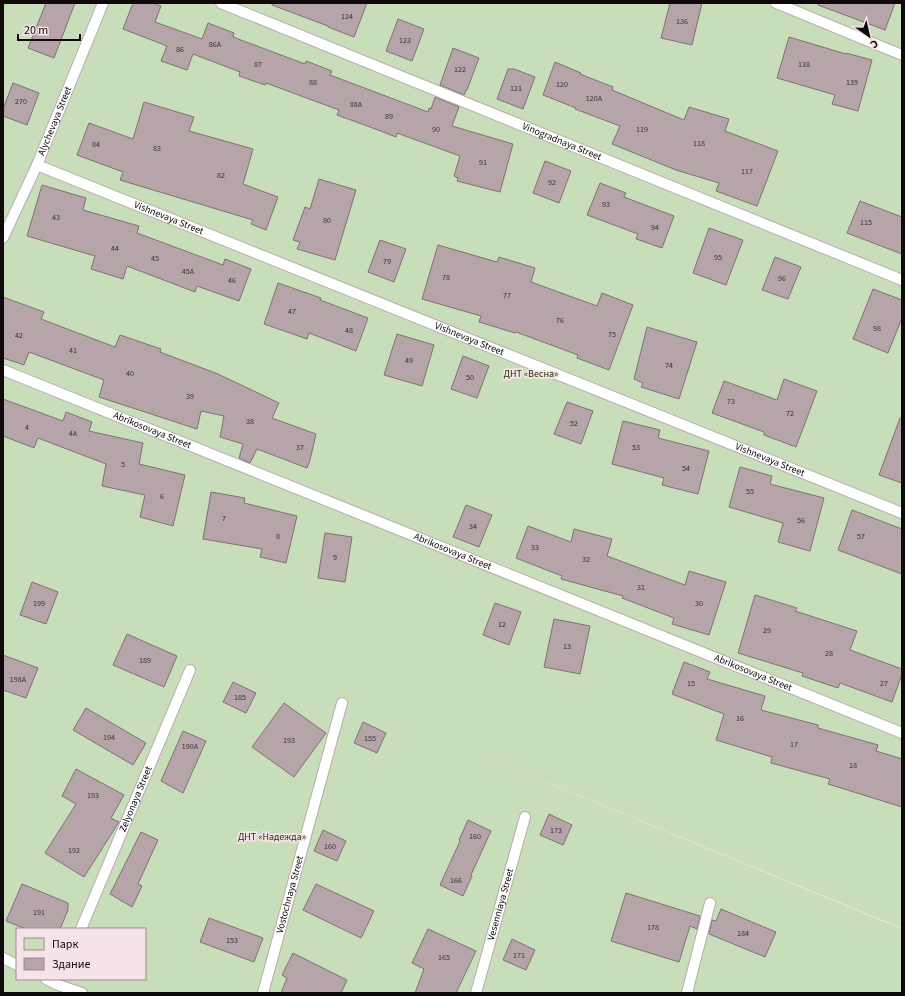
<svg xmlns="http://www.w3.org/2000/svg" width="905" height="996" font-family="'Source Sans 3',sans-serif">
  <style>
    .green { fill: #c8debb; fill-rule: evenodd }
    .building { fill: #b5a4a8; stroke: #807073 }
    .lines { fill: none; stroke-linecap: round; stroke-linejoin: round }
    .lane-casing { stroke: #bbaaad; stroke-width: 12 }
    .lane { stroke: #fff; stroke-width: 10 }
    .labels { text-anchor: middle; dominant-baseline: central; stroke-width: 3.5; stroke-linejoin: round; paint-order: stroke }
    .number-label { font-size: 8px; fill: #383032 }
    .street-label { font-size: 10px; fill: #0f090b; stroke: #f6e3e7 }
    .park-label { font-size: 10px; fill: #173400; stroke: #f6e3e7 }
  </style>
  <rect width="100%" height="100%" fill="#f6e3e7"/>
  <path class="green" d="M3 3H902V928L391 718 902 929V993H3ZM17 929H145V979H17Z"/>
  <g class="building">
    <polygon points="46,3 75,3 54,58 28,48"/>
    <polygon points="133,3 152,3 161,6 155,22 202,39 208,23 234,33 233,37 305,64 306,61 332,71 330,75 428,112 429,108 431,109 435,97 459,107 452,126 513,144 500,192 457,181 458,178 454,176 460,156 397,133 396,137 370,127 337,115 339,110 266,83 265,85 239,76 240,72 193,54 187,70 161,61 167,46 123,29"/>
    <polygon points="272,3 367,3 354,37 328,27 328,26 272,5"/>
    <polygon points="670,3 702,3 692,45 661,38"/>
    <polygon points="818,3 895,3 885,30 818,5"/>
    <polygon points="398,19 424,29 412,61 386,51"/>
    <polygon points="789,37 846,54 846,53 872,60 858,111 832,104 835,95 777,78"/>
    <polygon points="453,48 479,58 467,90 466,90 464,95 440,85"/>
    <polygon points="555,62 581,73 580,74 613,87 612,90 684,120 689,107 729,119 725,131 778,151 757,206 716,191 719,183 676,170 612,144 620,126 575,109 576,108 543,95"/>
    <polygon points="508,69 514,69 535,77 523,109 497,99"/>
    <polygon points="13,83 39,93 27,125 3,116 3,109"/>
    <polygon points="144,102 194,117 189,131 253,149 243,184 278,197 266,230 251,224 253,220 120,180 123,172 77,155 89,123 133,139"/>
    <polygon points="545,161 571,171 559,203 533,193"/>
    <polygon points="319,179 356,190 335,260 297,249 300,242 293,240 305,207 310,209"/>
    <polygon points="600,183 626,193 624,197 674,216 662,248 636,239 638,234 587,215"/>
    <polygon points="42,185 86,198 83,210 139,226 137,233 223,265 225,259 251,269 239,301 197,286 195,292 127,266 123,279 91,269 95,256 27,236"/>
    <polygon points="860,201 902,217 902,254 847,233"/>
    <polygon points="709,228 743,240 726,285 693,273"/>
    <polygon points="380,240 406,249 394,282 368,272"/>
    <polygon points="438,245 497,262 499,257 535,268 531,282 597,306 602,293 633,305 609,370 577,358 578,355 516,332 515,333 479,322 481,316 422,299"/>
    <polygon points="775,257 801,267 788,299 762,290"/>
    <polygon points="278,283 321,298 320,300 368,318 356,351 309,333 307,339 264,324"/>
    <polygon points="873,289 902,300 902,318 888,353 853,339"/>
    <polygon points="3,297 44,312 41,319 115,347 120,335 161,349 160,352 218,374 279,403 272,418 316,434 310,460 307,468 257,449 250,463 239,458 243,444 220,437 224,416 201,411 197,429 99,397 104,380 29,352 24,365 3,358"/>
    <polygon points="647,327 697,342 679,399 641,387 643,383 634,379"/>
    <polygon points="397,334 434,345 422,386 384,375"/>
    <polygon points="463,356 489,366 477,398 451,389"/>
    <polygon points="784,379 817,391 796,447 764,435 764,432 712,413 724,381 777,400"/>
    <polygon points="3,399 63,421 66,412 92,422 89,431 143,443 139,464 185,475 173,526 140,517 145,495 102,486 106,464 38,438 34,448 3,436"/>
    <polygon points="567,402 593,411 581,444 554,434"/>
    <polygon points="900,418 902,418 902,483 879,475"/>
    <polygon points="623,421 660,430 658,438 709,451 698,494 662,485 664,478 612,464"/>
    <polygon points="740,467 772,476 770,484 824,498 810,551 778,542 783,523 729,507"/>
    <polygon points="211,492 245,498 244,503 297,516 286,563 260,557 262,549 203,539"/>
    <polygon points="466,505 492,515 479,547 453,537"/>
    <polygon points="852,510 902,529 902,574 838,550"/>
    <polygon points="528,526 571,542 574,529 612,539 607,556 685,585 689,571 726,582 709,635 672,624 674,618 622,598 623,596 561,579 562,576 516,558"/>
    <polygon points="325,533 352,537 345,582 318,578"/>
    <polygon points="32,582 58,592 46,624 20,615"/>
    <polygon points="755,595 797,608 795,611 857,631 850,650 902,669 902,674 892,702 840,683 838,688 802,676 803,673 738,653"/>
    <polygon points="495,603 521,612 509,645 483,635"/>
    <polygon points="554,619 590,626 580,674 544,667"/>
    <polygon points="127,634 177,656 164,687 113,665"/>
    <polygon points="3,655 38,668 26,698 3,690"/>
    <polygon points="684,662 710,672 707,679 765,696 761,710 818,725 818,728 878,745 876,751 902,759 902,807 828,784 830,779 771,763 772,757 716,740 724,714 672,694"/>
    <polygon points="233,682 256,693 246,713 223,702"/>
    <polygon points="284,703 326,733 294,777 252,747"/>
    <polygon points="86,708 146,743 133,765 73,730"/>
    <polygon points="363,722 386,733 377,753 354,743"/>
    <polygon points="183,731 206,741 183,793 161,781"/>
    <polygon points="76,769 124,795 111,818 119,822 84,877 45,853 76,804 62,796"/>
    <polygon points="549,814 572,825 563,845 540,835"/>
    <polygon points="468,820 491,831 471,875 472,876 463,896 440,885 460,841 459,840"/>
    <polygon points="323,830 346,841 337,861 314,851"/>
    <polygon points="141,832 158,840 138,884 142,886 132,907 110,894"/>
    <polygon points="22,884 68,903 68,910 60,929 26,929 6,921"/>
    <polygon points="316,884 374,911 361,938 303,910"/>
    <polygon points="626,893 700,916 697,929 690,926 679,962 611,941"/>
    <polygon points="721,909 776,932 765,957 709,934 712,920 716,921"/>
    <polygon points="209,918 263,938 254,962 200,942"/>
    <polygon points="428,929 476,951 456,993 415,993 424,969 412,963"/>
    <polygon points="512,939 535,950 526,970 503,960"/>
    <polygon points="293,953 347,980 341,993 281,993 287,978 282,975"/>
  </g>
  <g class="lines">
    <defs>
      <g id="lane">
        <path id="s1" d="M221 3 902 280"/>
        <polyline points="776,3 902,55"/>
        <path id="s2" d="M37 165 902 513"/>
        <path id="s3" d="M3 238 37 165 103 3"/>
        <path id="s4" d="M3 370 902 733"/>
        <path id="s5" d="M81 929 190 670"/>
        <polyline points="3,958 17,965"/>
        <polyline points="46,979 58,985 82,993"/>
        <path id="s6" d="M263 993 342 703"/>
        <path id="s7" d="M476 993 525 817"/>
        <polyline points="687,993 710,903"/>
      </g>
    </defs>
    <use href="#lane" class="lane-casing"/>
    <use href="#lane" class="lane"/>
  </g>
  <g class="labels">
    <g class="number-label">
      <text x="347" y="16">124</text>
      <text x="682" y="21">136</text>
      <text x="405" y="40">123</text>
      <text x="215" y="44">86А</text>
      <text x="180" y="49">86</text>
      <text x="258" y="64">87</text>
      <text x="804" y="64">138</text>
      <text x="460" y="69">122</text>
      <text x="313" y="82">88</text>
      <text x="852" y="82">139</text>
      <text x="562" y="84">120</text>
      <text x="516" y="88">121</text>
      <text x="594" y="98">120А</text>
      <text x="21" y="101">270</text>
      <text x="356" y="104">88А</text>
      <text x="389" y="116">89</text>
      <text x="436" y="129">90</text>
      <text x="642" y="129">119</text>
      <text x="699" y="143">118</text>
      <text x="96" y="144">84</text>
      <text x="157" y="148">83</text>
      <text x="483" y="162">91</text>
      <text x="747" y="171">117</text>
      <text x="221" y="175">82</text>
      <text x="552" y="182">92</text>
      <text x="606" y="204">93</text>
      <text x="56" y="217">43</text>
      <text x="327" y="220">80</text>
      <text x="866" y="222">115</text>
      <text x="655" y="227">94</text>
      <text x="115" y="248">44</text>
      <text x="718" y="257">95</text>
      <text x="155" y="258">45</text>
      <text x="387" y="261">79</text>
      <text x="188" y="271">45А</text>
      <text x="446" y="277">78</text>
      <text x="782" y="278">96</text>
      <text x="232" y="280">46</text>
      <text x="507" y="295">77</text>
      <text x="292" y="311">47</text>
      <text x="560" y="320">76</text>
      <text x="877" y="328">98</text>
      <text x="349" y="330">48</text>
      <text x="612" y="334">75</text>
      <text x="19" y="335">42</text>
      <text x="73" y="350">41</text>
      <text x="409" y="360">49</text>
      <text x="669" y="365">74</text>
      <text x="130" y="373">40</text>
      <text x="470" y="377">50</text>
      <text x="190" y="396">39</text>
      <text x="731" y="401">73</text>
      <text x="790" y="413">72</text>
      <text x="250" y="421">38</text>
      <text x="574" y="423">52</text>
      <text x="27" y="427">4</text>
      <text x="73" y="433">4А</text>
      <text x="300" y="447">37</text>
      <text x="636" y="447">53</text>
      <text x="123" y="464">5</text>
      <text x="686" y="468">54</text>
      <text x="750" y="491">55</text>
      <text x="162" y="496">6</text>
      <text x="224" y="518">7</text>
      <text x="801" y="520">56</text>
      <text x="473" y="526">34</text>
      <text x="278" y="536">8</text>
      <text x="861" y="536">57</text>
      <text x="535" y="547">33</text>
      <text x="335" y="557">9</text>
      <text x="586" y="559">32</text>
      <text x="641" y="587">31</text>
      <text x="39" y="603">199</text>
      <text x="699" y="603">30</text>
      <text x="502" y="624">12</text>
      <text x="767" y="630">29</text>
      <text x="567" y="646">13</text>
      <text x="829" y="653">28</text>
      <text x="145" y="660">189</text>
      <text x="18" y="679">198А</text>
      <text x="691" y="683">15</text>
      <text x="884" y="683">27</text>
      <text x="240" y="697">185</text>
      <text x="740" y="718">16</text>
      <text x="109" y="737">194</text>
      <text x="370" y="738">155</text>
      <text x="289" y="740">193</text>
      <text x="794" y="744">17</text>
      <text x="190" y="746">190А</text>
      <text x="853" y="765">18</text>
      <text x="93" y="795">193</text>
      <text x="556" y="830">173</text>
      <text x="475" y="836">160</text>
      <text x="330" y="846">160</text>
      <text x="74" y="850">192</text>
      <text x="456" y="880">166</text>
      <text x="39" y="912">191</text>
      <text x="653" y="927">178</text>
      <text x="743" y="933">184</text>
      <text x="232" y="940">153</text>
      <text x="519" y="955">171</text>
      <text x="444" y="957">165</text>
    </g>
    <g class="street-label">
      <text stroke="none"><textPath href="#s3" startOffset="128">Alychevaya Street</textPath></text>
      <text stroke="none"><textPath href="#s1" startOffset="368">Vinogradnaya Street</textPath></text>
      <text stroke="none"><textPath href="#s2" startOffset="142">Vishnevaya Street</textPath></text>
      <text stroke="none"><textPath href="#s2" startOffset="466">Vishnevaya Street</textPath></text>
      <text stroke="none"><textPath href="#s4" startOffset="161">Abrikosovaya Street</textPath></text>
      <text stroke="none"><textPath href="#s2" startOffset="790">Vishnevaya Street</textPath></text>
      <text stroke="none"><textPath href="#s4" startOffset="485">Abrikosovaya Street</textPath></text>
      <text stroke="none"><textPath href="#s4" startOffset="809">Abrikosovaya Street</textPath></text>
      <text stroke="none"><textPath href="#s5" startOffset="141">Zelyonaya Street</textPath></text>
      <text stroke="none"><textPath href="#s6" startOffset="102">Vostochnaya Street</textPath></text>
      <text stroke="none"><textPath href="#s7" startOffset="92">Vesenniaya Street</textPath></text>
    </g>
    <g class="park-label">
      <text x="531" y="374">ДНТ «Весна»</text>
      <text x="272" y="837">ДНТ «Надежда»</text>
    </g>
  </g>
  <rect width="905" height="996" fill="none" stroke="#0f090b" stroke-width="8"/>
  <rect x="16" y="928" width="130" height="52" fill="#f6e3e7" stroke="#9a8c8f"/>
  <rect x="24" y="938" width="20" height="12" fill="#c8debb" stroke="#9a8c8f"/>
  <text x="52" y="948" font-size="12" fill="#0f090b">Парк</text>
  <rect x="24" y="958" width="20" height="12" fill="#b5a4a8" stroke="#9a8c8f"/>
  <text x="52" y="968" font-size="12" fill="#0f090b">Здание</text>
  <g transform="translate(869 36) rotate(146)" stroke="#f6e3e7" stroke-width="3" paint-order="stroke">
  <path d="M0-3L7 15L0 10L-7 15Z" fill="#0f090b"/>
  <text y="-6" font-size="11" font-weight="bold" text-anchor="middle" fill="#0f090b">С</text>
  </g>
  <path d="M18 34v6h62v-6" fill="none" stroke="#0f090b" stroke-width="2"/>
  <text x="24" y="34" font-size="12" fill="#0f090b" stroke="#f6e3e7" stroke-width="3" paint-order="stroke">20 m</text>
</svg>
